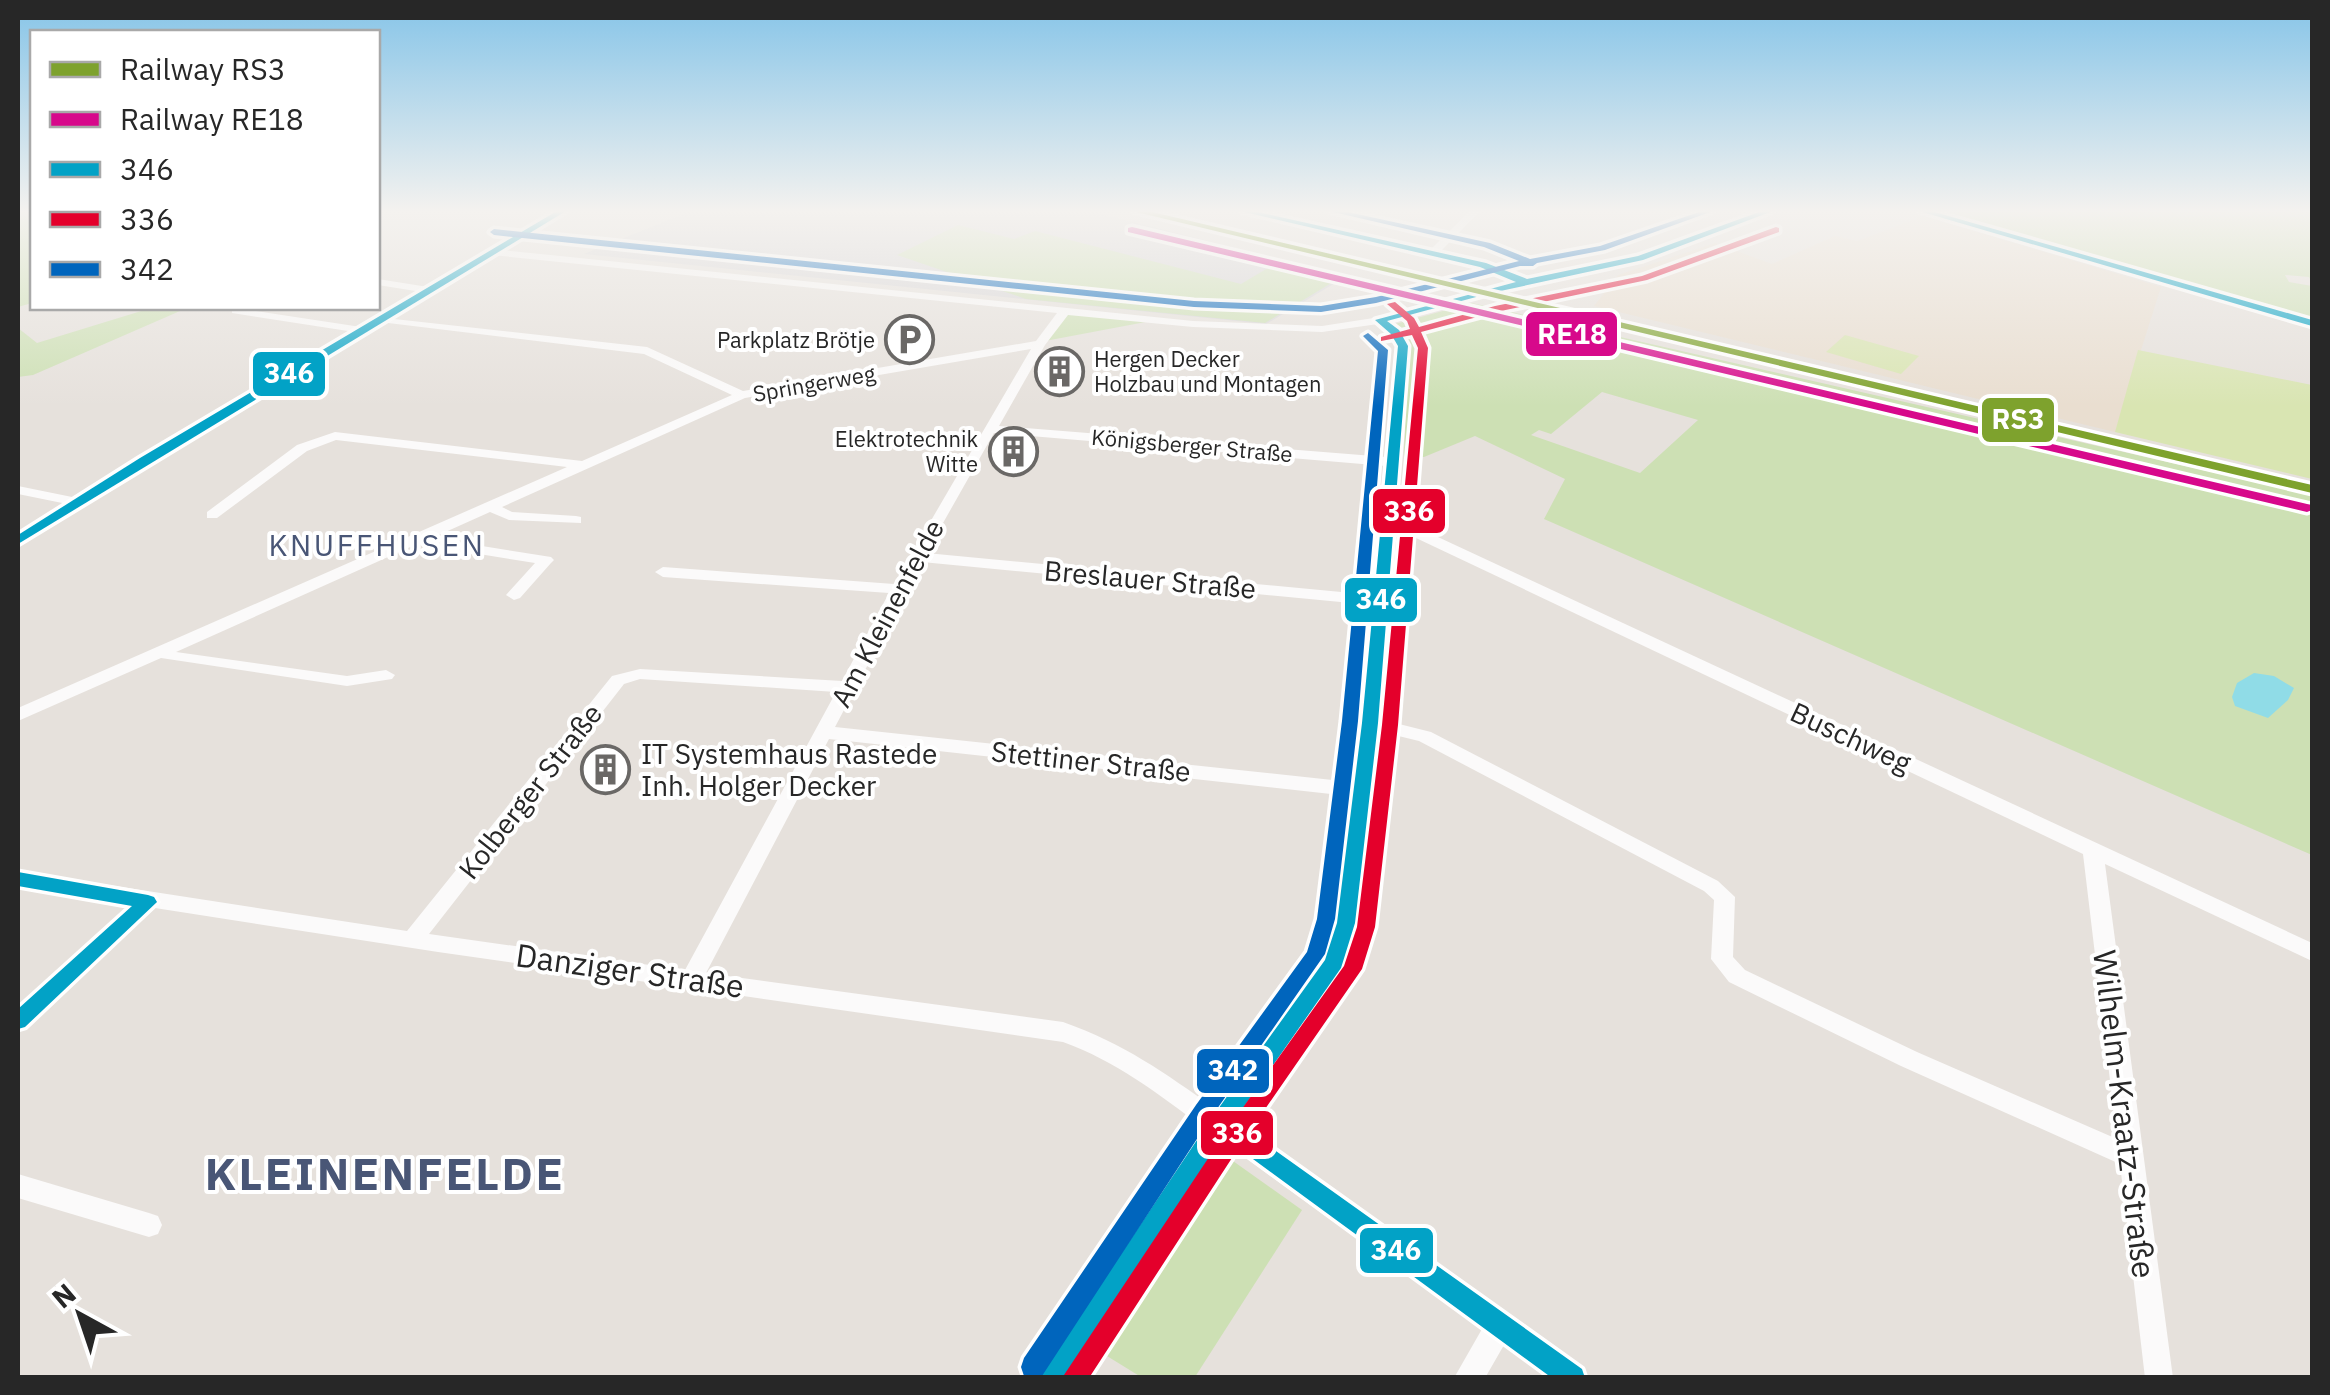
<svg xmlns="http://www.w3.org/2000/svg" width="2330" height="1395" font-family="'IBM Plex Sans',sans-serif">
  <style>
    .industrial { fill: #d8d6d8 }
    .education { fill: #e9ded0 }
    .green { fill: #cde0b4; fill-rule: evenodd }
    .pitch { fill: #d9e5b2 }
    .water { fill: #90dce7 }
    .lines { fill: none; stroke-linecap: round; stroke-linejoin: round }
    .minor { fill: #fbfafa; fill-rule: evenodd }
    .tertiary { fill: #fbfafa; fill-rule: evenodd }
    .bus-1-casing { stroke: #fff; stroke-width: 7 }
    .bus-2-casing { stroke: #fff; stroke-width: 7 }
    .bus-3-casing { stroke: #fff; stroke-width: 7 }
    .bus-1 { fill: #02a2c6; fill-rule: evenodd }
    .bus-2 { fill: #e4002b; fill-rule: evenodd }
    .bus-3 { fill: #0065bd; fill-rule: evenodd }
    .rail-1-casing { stroke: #fff; stroke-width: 7 }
    .rail-2-casing { stroke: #fff; stroke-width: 7 }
    .rail-1 { fill: #7ea22d; fill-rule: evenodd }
    .rail-2 { fill: #d7098b; fill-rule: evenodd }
    .labels { text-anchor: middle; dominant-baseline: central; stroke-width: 8; stroke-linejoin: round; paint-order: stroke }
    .far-poi-label { font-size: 22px; fill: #272727; stroke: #fff; text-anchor: end }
    .far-street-label { font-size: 22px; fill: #272727; stroke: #fff }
    .street-label { font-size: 28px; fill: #272727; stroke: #fff }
    .poi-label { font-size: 28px; fill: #272727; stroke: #fff; text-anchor: start }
    .neighbourhood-label { font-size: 30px; letter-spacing: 2.5px; fill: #495676; stroke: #fff }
    .near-street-label { font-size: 32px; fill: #272727; stroke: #fff }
    .near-district-label { font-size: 45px; font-weight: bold; letter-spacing: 2.5px; fill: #495676; stroke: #fff }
    .line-badge { stroke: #fff; stroke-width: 4 }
    .badge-label { font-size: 28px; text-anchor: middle; font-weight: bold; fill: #fff }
  </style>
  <rect width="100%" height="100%" fill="#e6e1dc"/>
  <polygon class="industrial" points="691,211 1089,211 1347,276 1266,324 584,254"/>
  <polygon class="education" points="1924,216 2161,287 2115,432 1594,306 1618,275 1715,243 1772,264 1835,236 1857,241"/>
  <g class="green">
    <polygon points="18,211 32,211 32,303 18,307"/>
    <polygon points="1935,211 2312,211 2312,284 2309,277 2285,275 2289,282 2312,286 2312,320"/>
    <polygon points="958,225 1014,239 1035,231 1241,284 1278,262 1343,276 1265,323 1026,299 897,255"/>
    <path d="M1472 303 2312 495V855L1544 519 1565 479 1475 436 1424 457H1404L1408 346 1395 324ZM1602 392 1698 420 1640 473 1531 435 1539 430 1551 434Z"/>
    <polygon points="151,308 187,308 33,375 18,377 18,328 37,343"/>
    <polygon points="1069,312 1151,321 1045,341"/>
    <polygon points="1217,1158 1233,1161 1302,1210 1195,1377 1141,1377 1094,1348"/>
  </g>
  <g class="pitch">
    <polygon points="1845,335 1919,356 1901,374 1826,352"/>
    <polygon points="2138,350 2312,385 2312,479 2115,432"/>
  </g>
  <polygon class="water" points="2254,673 2274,676 2294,688 2288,700 2268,718 2235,706 2232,697 2237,683"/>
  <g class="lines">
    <g class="minor">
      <path d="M1239 211H1255L1430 250 1470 211H1480L1440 252 1487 263 1526 279 1605 264 1761 211H1774L1611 269 1526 285 1389 321 1399 330 1409 346 1395 526 1425 531 2312 943V961L2105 864 2173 1378H2145L2120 1164 1901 1066 1729 982 1711 959 1714 900 1704 891 1419 741 1378 731 1368 790 1357 923 1345 963 1235 1122 1584 1368 1588 1378H1549L1504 1345 1485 1378H1454L1482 1329 1222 1141 1067 1378H1036L1203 1127C1158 1094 1116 1061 1063 1042L438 952 155 908 26 1028 18 1030V1008L132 904 18 887V871L407 931 612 676 640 669 842 681 889 593 663 577 655 572 663 567 894 584 1031 349 745 398 502 507 512 512 576 516 581 517V523L509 520 490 512 432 538 551 557 554 560 551 563 520 598 514 600 506 595 535 563 417 544 176 652 347 676 386 670 395 675 392 679 347 686 161 658 18 721V708L567 467 336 440 307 451 217 518H207V512L297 445 335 432 582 461 732 395 644 354 380 322 374 319 376 317 647 347 743 391 1036 341 1057 313 492 255 487 252 492 249 1193 321 1322 326 1380 317 1514 281 1480 267ZM1068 315 1193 327 1322 332 1378 324 1390 334 1397 346 1386 457 999 426 1045 345ZM994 433 1386 466 1373 595 926 553ZM1394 534 1416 538 2083 854 2117 1139 1917 1052 1745 970 1733 957 1735 897 1718 881 1431 732 1379 719ZM922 562 1372 605 1361 723 1351 782 835 727ZM640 679 836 692 685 970 429 934 624 684ZM829 739 1349 796 1335 923 1324 960 1216 1109C1163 1072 1125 1044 1063 1022L706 973Z"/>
      <polygon points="1918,211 1932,211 2312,320 2312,326"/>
      <polygon points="378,279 428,287 433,290 428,293 378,285"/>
      <polygon points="236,308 361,327 367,330 361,333 232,313 232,309"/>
      <polygon points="18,486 77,498 84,502 77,506 18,494"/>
      <polygon points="18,1174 149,1213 158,1216 162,1225 158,1234 149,1237 18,1198"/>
    </g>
    <polygon class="tertiary" points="555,211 568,211 18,545 18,533 138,457"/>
    <defs>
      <g id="bus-1">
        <polygon points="557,211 566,211 18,544 18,535 140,458"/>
        <polygon points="1240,211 1253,211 1486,263 1527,279 1638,256 1762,211 1773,211 1643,260 1491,293 1387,321 1399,330 1408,346 1378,723 1355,923 1341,968 1234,1121 1582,1369 1585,1378 1552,1378 1223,1137 1065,1378 1038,1378 1213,1116 1325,960 1337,923 1362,723 1398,346 1391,334 1375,320 1516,282 1480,267"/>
        <polygon points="1919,211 1931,211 2312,320 2312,326"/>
        <polygon points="18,872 148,895 154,897 157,902 25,1027 18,1029 18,1009 132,906 18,886"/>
      </g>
      <polygon id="bus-2" points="1776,227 1779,228 1779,232 1647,280 1496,312 1421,332 1428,348 1398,725 1375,927 1362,969 1243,1141 1089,1378 1062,1378 1229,1127 1344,966 1357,927 1382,725 1418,348 1412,335 1381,341 1381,337 1410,329 1407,321 1387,304 1395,302 1414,318 1419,327 1495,306 1642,276"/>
      <g id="bus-3">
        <polygon points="1329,211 1343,211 1490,243 1530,259 1600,246 1702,211 1713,211 1605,250 1537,263 1533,266 1520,266 1376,303 1321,312 1194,307 494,235 490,232 494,229 1194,301 1321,306 1376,297 1519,261 1484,247"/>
        <polygon points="1368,333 1388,350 1358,721 1335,919 1325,954 1210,1119 1042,1376 1037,1378 1024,1376 1021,1367 1024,1358 1196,1105 1307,952 1317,919 1342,721 1378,351 1363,336"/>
      </g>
    </defs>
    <use href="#bus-1" class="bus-1-casing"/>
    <use href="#bus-2" class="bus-2-casing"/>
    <use href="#bus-3" class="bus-3-casing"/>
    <use href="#bus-1" class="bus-1"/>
    <use href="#bus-2" class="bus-2"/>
    <use href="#bus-3" class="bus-3"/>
    <defs>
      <polygon id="rail-1" points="1132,211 1148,211 2312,485 2312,493"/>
      <polygon id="rail-2" points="1132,227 2307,504 2312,505 2312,510 2307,512 1128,232 1128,228"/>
    </defs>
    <use href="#rail-1" class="rail-1-casing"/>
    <use href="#rail-2" class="rail-2-casing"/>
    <use href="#rail-1" class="rail-1"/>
    <use href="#rail-2" class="rail-2"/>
  </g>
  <linearGradient id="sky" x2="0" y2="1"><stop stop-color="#85c4e8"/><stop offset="0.52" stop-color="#f4f2ef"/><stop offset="1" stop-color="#f4f2ef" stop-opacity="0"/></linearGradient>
  <rect width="2330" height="406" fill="url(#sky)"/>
  <defs>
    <symbol id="parking-ring" viewBox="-11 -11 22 22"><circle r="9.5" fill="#fff" stroke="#6a6866" stroke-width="1.5"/><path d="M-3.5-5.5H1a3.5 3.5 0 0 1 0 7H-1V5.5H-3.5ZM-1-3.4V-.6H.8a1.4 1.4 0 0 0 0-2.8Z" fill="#6a6866"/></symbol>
    <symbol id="building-ring" viewBox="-11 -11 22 22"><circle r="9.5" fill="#fff" stroke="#6a6866" stroke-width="1.5"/><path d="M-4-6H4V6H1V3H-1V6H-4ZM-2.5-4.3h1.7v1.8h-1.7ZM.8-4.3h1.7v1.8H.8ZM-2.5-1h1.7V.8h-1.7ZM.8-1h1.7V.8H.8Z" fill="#6a6866"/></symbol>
  </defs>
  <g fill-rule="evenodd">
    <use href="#parking-ring" x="882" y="312" width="55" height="55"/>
    <use href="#building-ring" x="1032" y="344" width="55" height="55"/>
    <use href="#building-ring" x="986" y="424" width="55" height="55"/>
    <use href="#building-ring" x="578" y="742" width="55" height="55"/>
  </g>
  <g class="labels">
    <g class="far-poi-label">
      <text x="875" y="339">Parkplatz Brötje</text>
      <text x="1094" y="358" text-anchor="start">Hergen Decker<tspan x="1094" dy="25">Holzbau und Montagen</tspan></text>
      <text x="978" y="438">Elektrotechnik<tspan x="978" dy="25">Witte</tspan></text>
    </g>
    <g class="far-street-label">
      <text transform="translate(814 383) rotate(-10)">Springerweg</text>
      <text transform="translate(1192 445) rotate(5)">Königsberger Straße</text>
    </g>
    <g class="street-label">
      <text transform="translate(1150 579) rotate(5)">Breslauer Straße</text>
      <text transform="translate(887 613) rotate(-62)">Am Kleinenfelde</text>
      <text transform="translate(1851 737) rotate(25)">Buschweg</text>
      <text transform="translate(1091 761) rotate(6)">Stettiner Straße</text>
      <text transform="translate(530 791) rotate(-52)">Kolberger Straße</text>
    </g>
    <g class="poi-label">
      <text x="641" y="753">IT Systemhaus Rastede<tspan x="641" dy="32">Inh. Holger Decker</tspan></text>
    </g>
    <g class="neighbourhood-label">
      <text x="377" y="544">KNUFFHUSEN</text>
    </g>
    <g class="near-street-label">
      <text transform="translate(630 970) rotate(8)">Danziger Straße</text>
      <text transform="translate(2125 1114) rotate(83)">Wilhelm-Kraatz-Straße</text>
    </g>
    <g class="near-district-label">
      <text x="385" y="1173">KLEINENFELDE</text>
    </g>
  </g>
  <g class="line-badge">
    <rect x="1524" y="310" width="95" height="48" rx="10" fill="#d7098b"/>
    <rect x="251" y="350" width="76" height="48" rx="10" fill="#02a2c6"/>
    <rect x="1980" y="396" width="76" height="48" rx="10" fill="#7ea22d"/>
    <rect x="1371" y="487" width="76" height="48" rx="10" fill="#e4002b"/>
    <rect x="1343" y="576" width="76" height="48" rx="10" fill="#02a2c6"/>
    <rect x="1195" y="1047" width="76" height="48" rx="10" fill="#0065bd"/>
    <rect x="1199" y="1109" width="76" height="48" rx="10" fill="#e4002b"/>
    <rect x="1358" y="1226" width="77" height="49" rx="10" fill="#02a2c6"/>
  </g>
  <g class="badge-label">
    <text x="1572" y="344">RE18</text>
    <text x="289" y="383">346</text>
    <text x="2018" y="429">RS3</text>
    <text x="1409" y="521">336</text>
    <text x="1381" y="609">346</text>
    <text x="1233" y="1080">342</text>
    <text x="1237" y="1143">336</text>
    <text x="1396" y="1260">346</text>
  </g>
  <rect width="2330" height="1395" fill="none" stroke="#272727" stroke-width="40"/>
  <rect x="30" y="30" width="350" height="280" fill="#ffffff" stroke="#a9a9a9" stroke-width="2.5"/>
  <rect x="50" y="62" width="50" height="15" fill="#7ea22d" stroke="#a9a9a9" stroke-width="2.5"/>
  <text x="120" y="80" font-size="30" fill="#272727">Railway RS3</text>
  <rect x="50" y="112" width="50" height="15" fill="#d7098b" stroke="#a9a9a9" stroke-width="2.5"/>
  <text x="120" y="130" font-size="30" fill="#272727">Railway RE18</text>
  <rect x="50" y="162" width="50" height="15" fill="#02a2c6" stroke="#a9a9a9" stroke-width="2.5"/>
  <text x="120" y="180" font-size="30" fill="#272727">346</text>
  <rect x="50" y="212" width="50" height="15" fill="#e4002b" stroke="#a9a9a9" stroke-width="2.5"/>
  <text x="120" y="230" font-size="30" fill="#272727">336</text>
  <rect x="50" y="262" width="50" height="15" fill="#0065bd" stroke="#a9a9a9" stroke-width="2.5"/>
  <text x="120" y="280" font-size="30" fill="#272727">342</text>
  <g transform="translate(80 1315) rotate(320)" stroke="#ffffff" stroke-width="8" paint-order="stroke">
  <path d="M0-8L18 38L0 25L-18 38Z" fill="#272727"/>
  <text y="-15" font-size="28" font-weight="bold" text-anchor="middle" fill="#272727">N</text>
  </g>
</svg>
